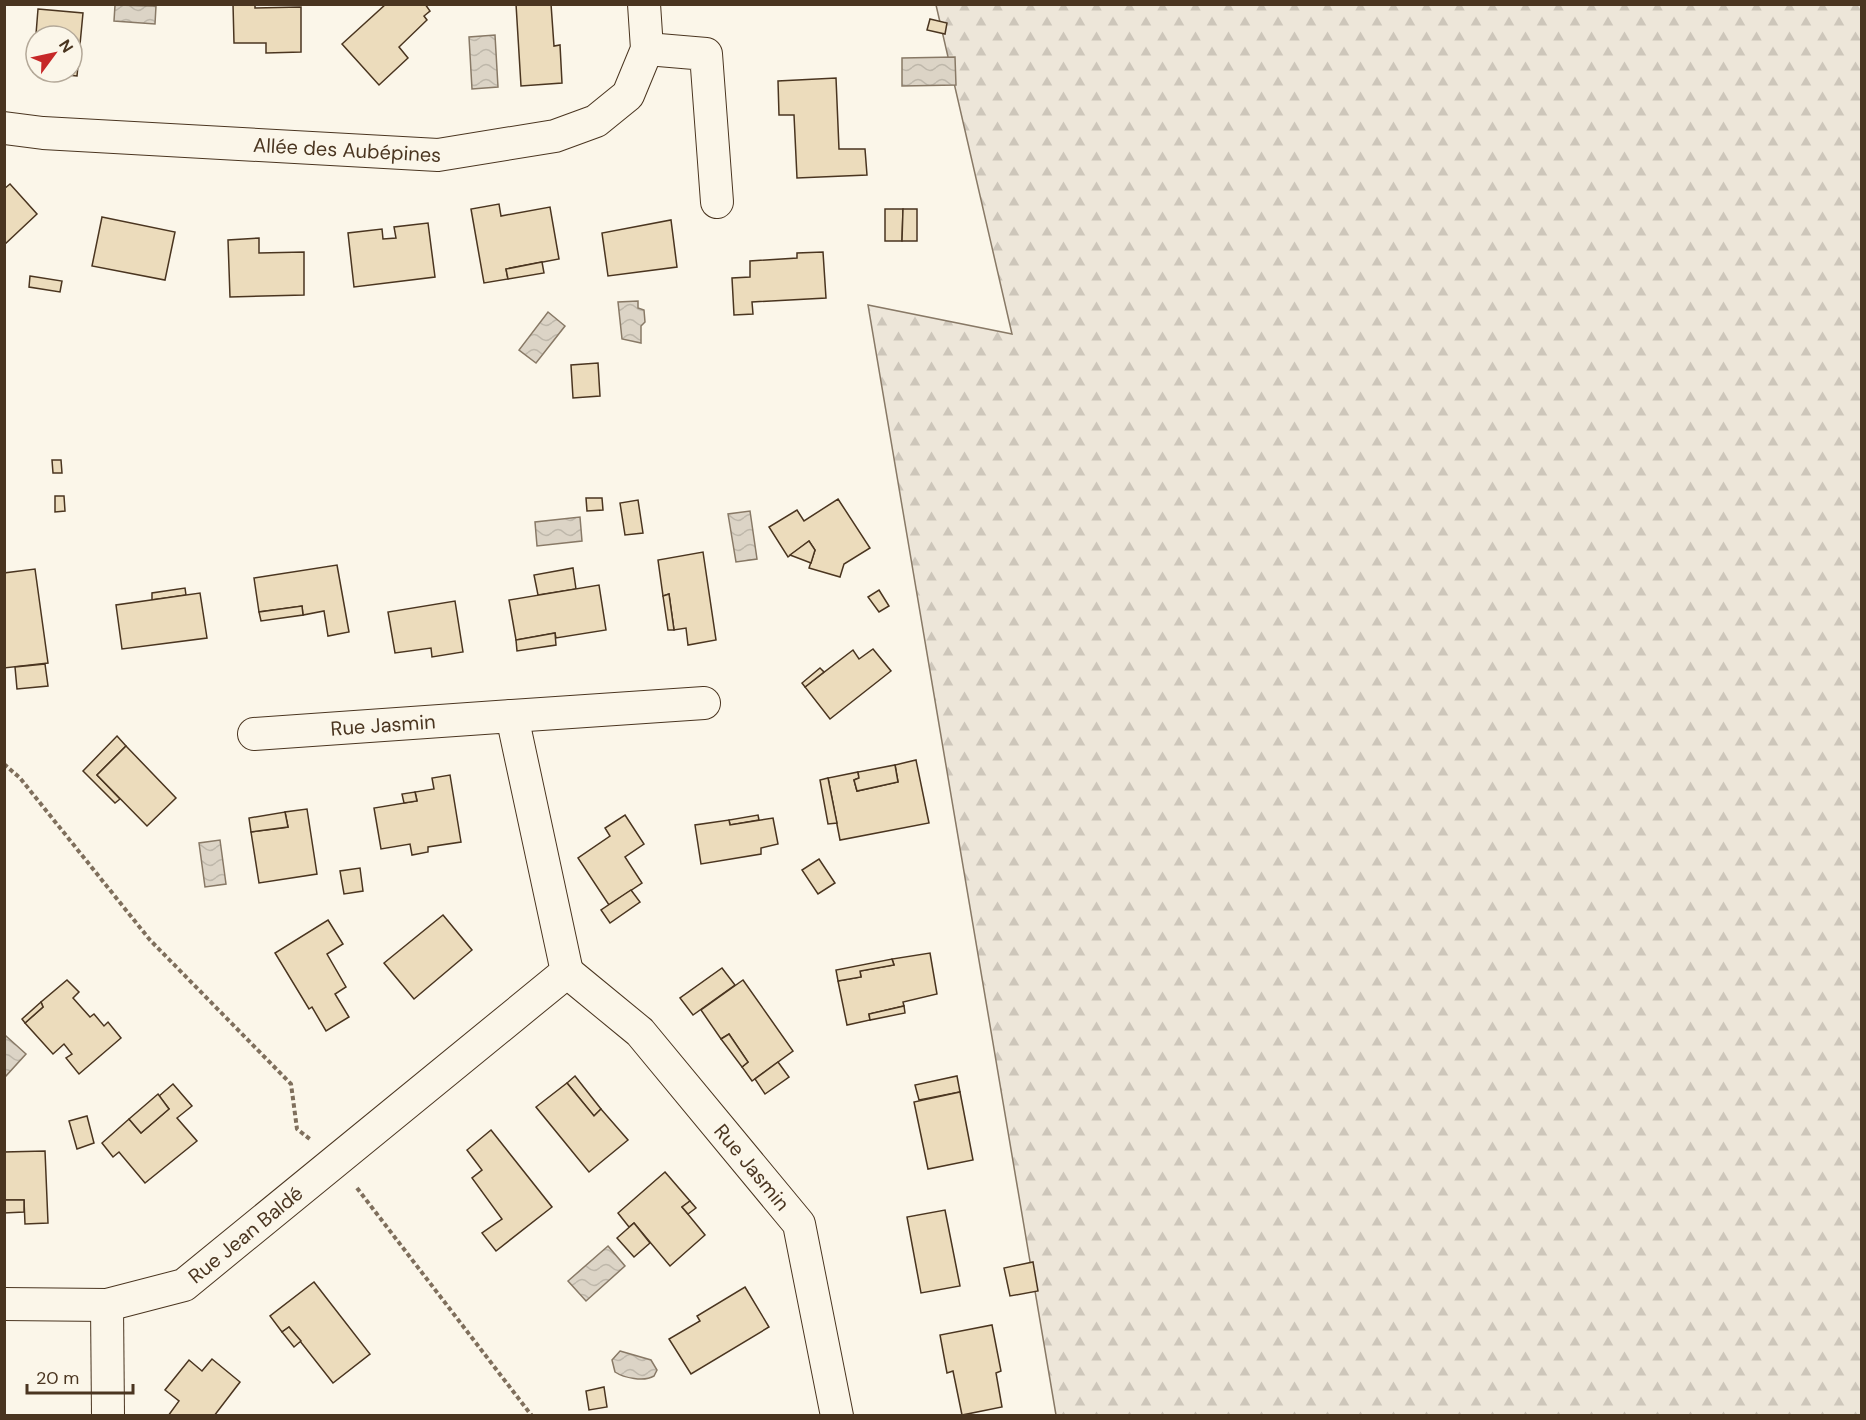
<svg xmlns="http://www.w3.org/2000/svg" width="1866" height="1420" font-family="'DM Sans',sans-serif">
  <style>
    .forest { fill: url(#forest-firs); stroke: #887966; stroke-width: 1.5 }
    .water { fill: url(#water-waves); stroke: #887966; stroke-width: 1.5 }
    .building { fill: #ecdcbc; stroke: #4a3520; stroke-width: 1.5; fill-rule: evenodd }
    .lines { fill: none; stroke-linecap: round; stroke-linejoin: round }
    .minor-casing { stroke: #4a3520; stroke-width: 34 }
    .path { stroke: #7f6f5c; stroke-width: 4; stroke-dasharray: 4.5 3; stroke-linecap: butt }
    .minor { stroke: #fbf6e9; stroke-width: 32 }
    .labels { text-anchor: middle; dominant-baseline: central; stroke-width: 4.5; stroke-linejoin: round; paint-order: stroke }
    .street-label { font-size: 20px; fill: #4a3520; stroke: #fbf6e9 }
  </style>
  <defs>
    <pattern id="forest-firs" width="22" height="20" patternUnits="userSpaceOnUse" patternTransform="scale(1.5)"><rect width="22" height="20" fill="#ede6d9"/><path d="M5 1l3.5 6h-7zM16 11l3.5 6h-7z" fill="#cdc6ba"/></pattern>
    <pattern id="water-waves" width="16" height="10" patternUnits="userSpaceOnUse" patternTransform="scale(1.5)"><rect width="16" height="10" fill="#dcd4c6"/><path d="M0 5q4-4 8 0t8 0" fill="none" stroke="#beb7aa"/></pattern>
  </defs>
  <rect width="100%" height="100%" fill="#fbf6e9"/>
  <polygon class="forest" points="936,5 1861,5 1861,1415 1056,1415 868,305 1012,334"/>
  <g class="water">
    <polygon points="115,5 156,6 155,24 114,21"/>
    <polygon points="495,35 498,87 472,89 469,37"/>
    <polygon points="955,57 956,85 902,86 902,58"/>
    <polygon points="638,301 638,308 644,310 645,322 641,326 641,343 622,339 618,302"/>
    <polygon points="548,312 565,326 536,363 519,350"/>
    <polygon points="750,511 757,559 736,562 728,514"/>
    <polygon points="580,517 582,541 537,546 535,522"/>
    <polygon points="220,840 226,884 205,887 199,843"/>
    <polygon points="6,1036 26,1054 5,1077 4,1037"/>
    <polygon points="608,1246 625,1266 586,1301 568,1281"/>
    <path d="M620 1351 651 1360 657 1370 654 1376C644 1382 624 1378 615 1372L612 1360Z"/>
  </g>
  <g class="building">
    <polygon points="233,4 255,4 255,8 301,7 301,52 266,53 266,43 234,43"/>
    <polygon points="386,4 425,4 430,11 424,16 427,20 399,47 408,58 379,85 342,44"/>
    <polygon points="516,4 551,4 554,46 560,45 562,83 521,86"/>
    <path d="M38 9 83 13 77 76 33 72ZM36 36H72V72H36Z"/>
    <polygon points="930,19 947,23 945,34 927,30"/>
    <polygon points="836,78 839,149 865,149 867,175 797,178 794,115 779,115 778,81"/>
    <polygon points="10,184 37,214 4,245 4,189"/>
    <polygon points="499,204 501,216 550,207 559,259 506,269 508,279 484,283 471,209"/>
    <polygon points="885,209 903,209 902,241 885,241"/>
    <polygon points="903,209 917,209 917,241 902,241"/>
    <polygon points="102,217 175,232 165,280 92,266"/>
    <polygon points="671,220 677,267 608,276 602,233"/>
    <polygon points="428,223 435,277 354,287 348,233 382,229 383,239 396,238 394,227"/>
    <polygon points="259,238 259,253 304,252 304,295 230,297 228,240"/>
    <polygon points="823,252 826,298 752,302 753,314 734,315 732,278 750,277 750,261 797,258 797,253"/>
    <polygon points="542,262 544,273 508,279 506,269"/>
    <polygon points="30,276 62,281 60,292 29,287"/>
    <polygon points="598,363 600,396 573,398 571,365"/>
    <polygon points="52,460 61,460 62,473 53,473"/>
    <polygon points="55,496 64,496 65,511 55,512"/>
    <polygon points="586,498 602,498 603,510 587,511"/>
    <polygon points="838,499 870,548 844,564 840,577 809,568 815,550 809,541 788,557 769,527 797,510 804,521"/>
    <polygon points="638,500 643,533 625,535 620,503"/>
    <polygon points="809,541 815,550 811,563 790,555"/>
    <polygon points="703,552 716,640 688,645 686,628 674,630 669,594 663,596 658,560"/>
    <polygon points="337,565 349,632 328,636 324,611 303,615 302,606 259,612 254,578"/>
    <polygon points="573,568 576,589 538,595 534,575"/>
    <polygon points="35,569 48,663 4,668 4,573"/>
    <polygon points="599,585 606,630 556,638 555,633 516,640 509,600"/>
    <polygon points="185,588 186,595 152,600 152,593"/>
    <polygon points="879,590 889,606 879,612 868,597"/>
    <polygon points="200,593 207,638 122,649 116,605"/>
    <polygon points="669,594 674,630 668,630 663,596"/>
    <polygon points="455,601 463,652 432,657 431,648 395,653 388,612"/>
    <polygon points="302,606 303,615 261,621 259,612"/>
    <polygon points="555,633 556,645 517,651 516,640"/>
    <polygon points="873,649 891,671 830,719 805,687 853,650 859,659"/>
    <polygon points="45,664 48,686 17,689 15,667"/>
    <polygon points="820,668 824,672 805,687 802,683"/>
    <polygon points="117,736 126,746 97,775 120,799 115,803 83,771"/>
    <polygon points="126,746 176,798 147,826 97,775"/>
    <polygon points="916,760 929,823 840,840 828,778 858,772 859,778 854,780 857,791 898,782 895,765"/>
    <polygon points="895,765 898,782 857,791 854,780 859,778 858,772"/>
    <polygon points="450,775 461,842 428,847 428,852 412,855 410,844 381,849 374,808 417,801 415,792 434,789 432,778"/>
    <polygon points="828,778 837,823 828,824 820,780"/>
    <polygon points="415,792 417,801 404,803 402,794"/>
    <polygon points="307,809 317,874 259,883 251,832 288,827 285,812"/>
    <polygon points="285,812 288,827 251,832 249,818"/>
    <polygon points="625,815 644,844 625,857 642,883 609,905 578,858 610,836 605,828"/>
    <polygon points="758,815 759,820 730,825 729,820"/>
    <polygon points="773,818 778,844 761,848 761,854 701,864 695,825 729,820 730,825"/>
    <polygon points="819,859 835,883 818,894 802,870"/>
    <polygon points="360,868 363,891 344,894 340,871"/>
    <polygon points="631,890 640,902 610,923 601,910"/>
    <polygon points="443,915 472,950 414,999 384,963"/>
    <polygon points="328,920 343,944 327,954 346,987 335,994 349,1017 326,1031 312,1007 309,1009 275,953"/>
    <polygon points="930,953 937,994 903,1002 904,1006 869,1014 870,1020 847,1025 838,981 861,977 860,971 894,965 892,959"/>
    <polygon points="892,959 894,965 860,971 861,977 838,981 836,970"/>
    <polygon points="722,968 735,985 693,1015 680,998"/>
    <polygon points="67,980 79,992 73,998 90,1017 94,1014 104,1026 108,1022 121,1038 79,1074 66,1058 72,1054 64,1044 53,1054 25,1023 43,1007 41,1002"/>
    <polygon points="743,980 793,1051 752,1081 742,1067 748,1062 729,1034 721,1039 701,1010"/>
    <polygon points="41,1002 43,1007 25,1023 22,1019"/>
    <polygon points="904,1006 905,1013 870,1020 869,1014"/>
    <polygon points="729,1034 748,1062 742,1067 721,1039"/>
    <polygon points="778,1062 789,1077 765,1094 755,1079"/>
    <polygon points="575,1076 601,1109 594,1116 567,1083"/>
    <polygon points="957,1076 960,1092 919,1100 915,1085"/>
    <polygon points="567,1083 594,1116 601,1109 628,1140 589,1172 536,1107"/>
    <polygon points="173,1084 192,1106 177,1118 197,1141 145,1183 119,1152 113,1157 102,1143 129,1119 141,1133 169,1109 159,1096"/>
    <polygon points="960,1092 973,1160 928,1169 914,1102"/>
    <polygon points="158,1094 169,1109 141,1133 129,1119"/>
    <polygon points="87,1116 94,1143 77,1149 69,1121"/>
    <polygon points="491,1130 552,1207 496,1251 482,1233 502,1219 472,1178 482,1170 467,1150"/>
    <polygon points="45,1151 48,1223 25,1224 24,1200 4,1200 4,1152"/>
    <polygon points="665,1172 690,1201 682,1207 705,1235 670,1266 634,1223 629,1227 618,1213"/>
    <polygon points="4,1200 24,1200 24,1212 4,1213"/>
    <polygon points="690,1201 696,1208 688,1214 682,1207"/>
    <polygon points="945,1210 960,1286 921,1293 907,1217"/>
    <polygon points="634,1223 650,1243 634,1257 617,1238"/>
    <polygon points="1033,1262 1038,1291 1010,1296 1004,1268"/>
    <polygon points="314,1282 370,1354 333,1383 289,1327 282,1332 270,1316"/>
    <polygon points="745,1287 769,1327 691,1374 669,1339 700,1321 697,1316"/>
    <polygon points="992,1325 1001,1371 996,1373 1002,1407 962,1415 953,1371 947,1373 940,1335"/>
    <polygon points="289,1327 301,1341 294,1347 282,1332"/>
    <polygon points="212,1359 240,1382 214,1416 168,1416 179,1401 165,1390 189,1360 202,1371"/>
    <polygon points="604,1387 607,1407 589,1410 586,1391"/>
  </g>
  <g class="lines">
    <defs>
      <g id="minor">
        <polyline points="647,49 706,54 717,202"/>
        <path id="s1" d="M4 128 43 133 438 155 555 136 596 121 628 95 647 49 644 4"/>
        <polyline points="512,716 704,703"/>
        <path id="s2" d="M567 972 640 1032 799 1224 837 1416"/>
        <path id="s3" d="M4 1304 107 1305 184 1285 567 972 512 716 254 734"/>
        <polyline points="107,1305 108,1416"/>
      </g>
    </defs>
    <use href="#minor" class="minor-casing"/>
    <g class="path">
      <polyline points="4,764 20,778 150,940 291,1084 297,1129 311,1140"/>
      <polyline points="357,1188 532,1416"/>
    </g>
    <use href="#minor" class="minor"/>
  </g>
  <g class="labels">
    <g class="street-label">
      <text stroke="none"><textPath href="#s1" startOffset="344">Allée des Aubépines</textPath></text>
      <text transform="translate(383 725) rotate(-4)">Rue Jasmin</text>
      <text stroke="none"><textPath href="#s2" startOffset="270">Rue Jasmin</textPath></text>
      <text stroke="none"><textPath href="#s3" startOffset="262">Rue Jean Baldé</textPath></text>
    </g>
  </g>
  <rect width="1866" height="1420" fill="none" stroke="#4a3520" stroke-width="12"/>
  <g transform="translate(54 54) rotate(57)"><circle r="28" fill="#fbf6e9" stroke="#b4a999" stroke-width="1.5"/>
  <path d="M0-4.5L10 22L0 15L-10 22Z" fill="#c62828"/>
  <text y="-9" font-size="16" font-weight="bold" text-anchor="middle" fill="#4a3520">N</text>
  </g>
  <path d="M27 1384v9h106v-9" fill="none" stroke="#4a3520" stroke-width="3"/>
  <text x="36" y="1384" font-size="18" fill="#4a3520" stroke="#fbf6e9" stroke-width="4.5" paint-order="stroke">20 m</text>
</svg>
